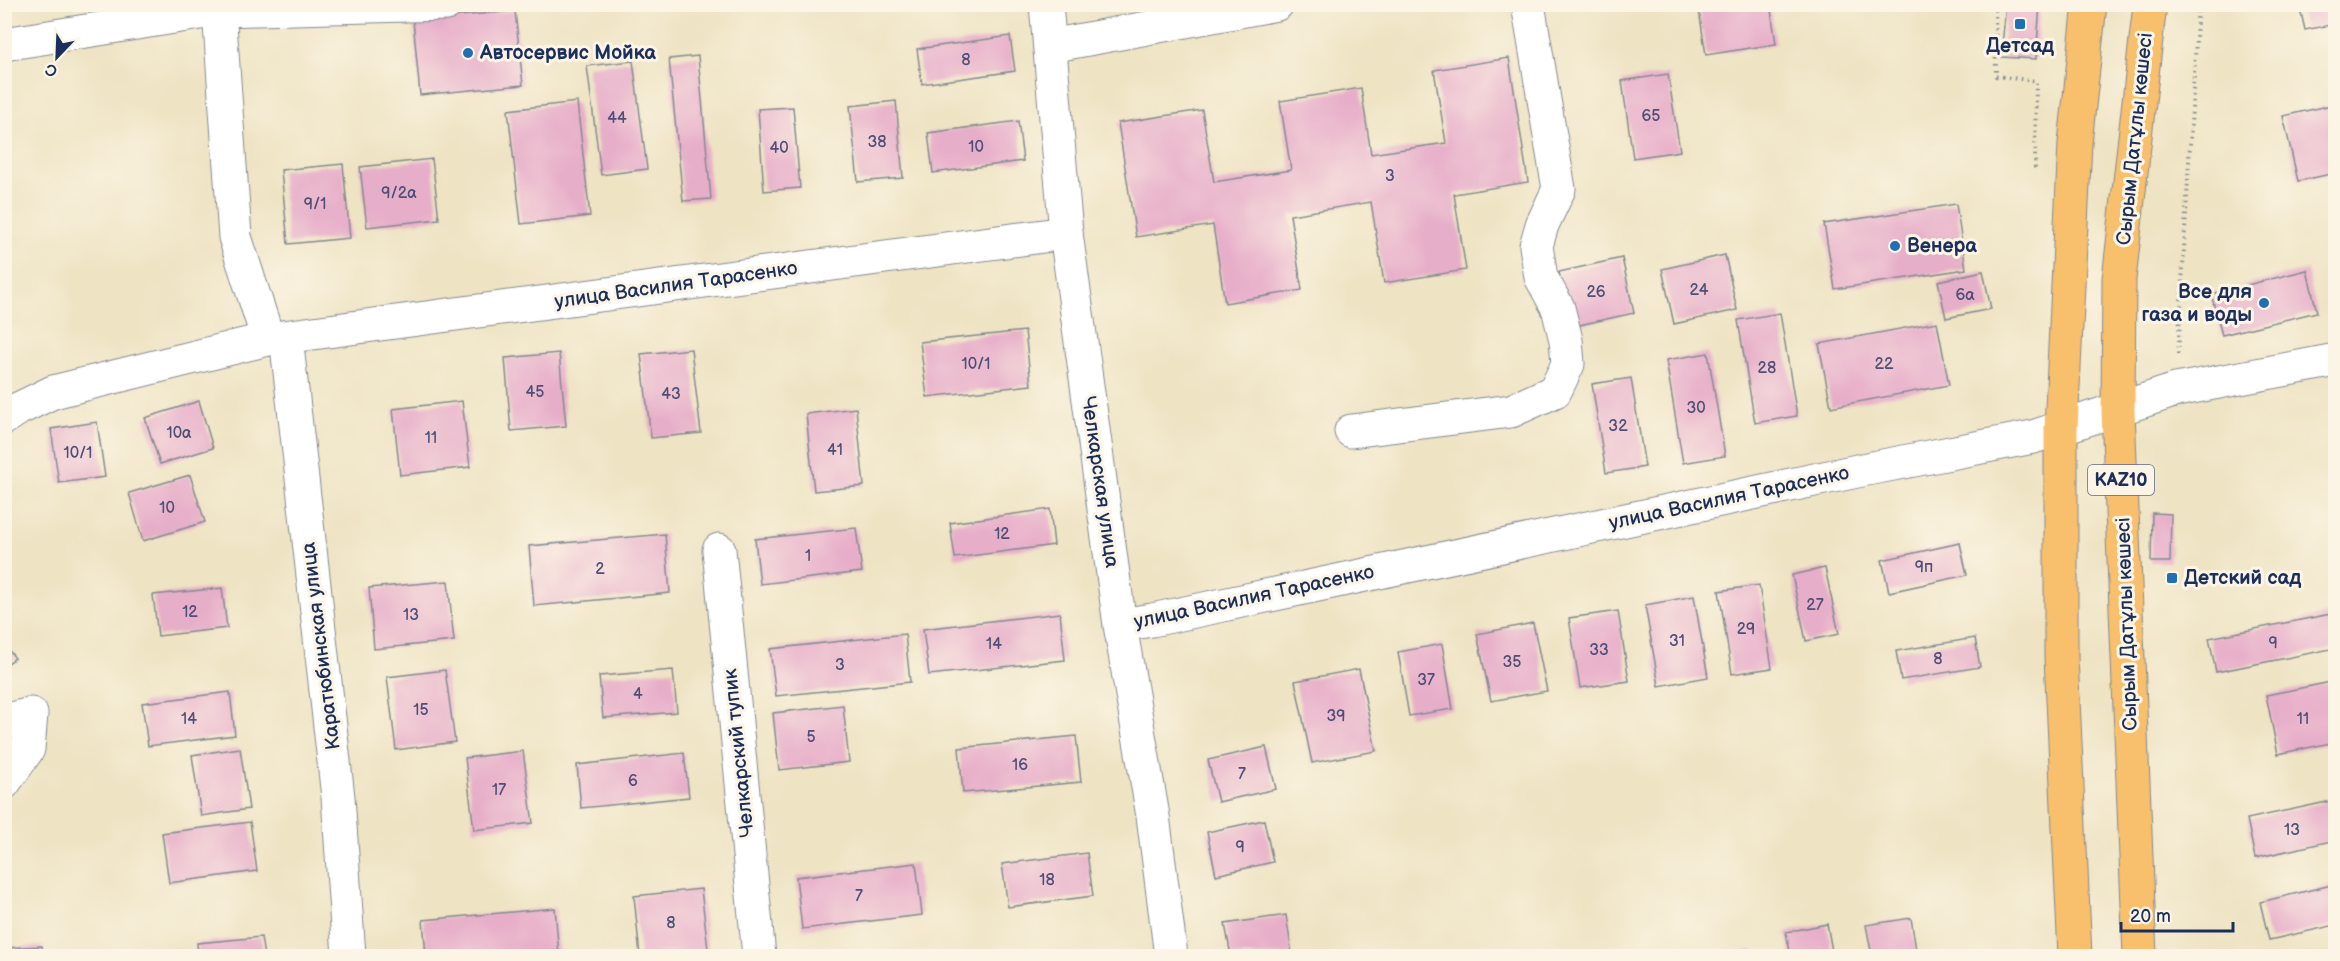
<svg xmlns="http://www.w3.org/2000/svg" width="2340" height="961" font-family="'Balsamiq Sans',sans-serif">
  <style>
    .building { fill: #e7aec9 }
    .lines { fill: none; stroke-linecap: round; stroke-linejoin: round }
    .minor-casing { stroke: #848990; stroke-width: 35 }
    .highway-casing { stroke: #848990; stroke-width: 35 }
    .path { stroke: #848990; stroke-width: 4; stroke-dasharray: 1.5 4.5; stroke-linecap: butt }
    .minor { stroke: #fff; stroke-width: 33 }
    .highway { stroke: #f8bf6c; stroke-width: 33 }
    .poi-dot { fill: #1f6fb2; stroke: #fcf5e5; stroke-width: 2 }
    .labels { text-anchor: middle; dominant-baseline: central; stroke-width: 6; stroke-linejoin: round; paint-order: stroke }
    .number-label { font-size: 16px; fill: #4e4f79 }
    .shield { fill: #fcf5e5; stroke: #5e6a86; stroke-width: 1.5 }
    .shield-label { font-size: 18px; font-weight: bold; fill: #1b2f5e }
    .poi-label { font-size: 20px; font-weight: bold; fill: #1b2f5e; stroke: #fcf5e5; text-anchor: start }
    .street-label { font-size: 20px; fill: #1b2f5e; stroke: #fcf5e5 }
  </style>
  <rect width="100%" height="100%" fill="#fcf5e5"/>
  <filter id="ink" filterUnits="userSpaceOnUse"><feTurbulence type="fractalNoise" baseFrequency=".0167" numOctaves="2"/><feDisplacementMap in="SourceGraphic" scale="12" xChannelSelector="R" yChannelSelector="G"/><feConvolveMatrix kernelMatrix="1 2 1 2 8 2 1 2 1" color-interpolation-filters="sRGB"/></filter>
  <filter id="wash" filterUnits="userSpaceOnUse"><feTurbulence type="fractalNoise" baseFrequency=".008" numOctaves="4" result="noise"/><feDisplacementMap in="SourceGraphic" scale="24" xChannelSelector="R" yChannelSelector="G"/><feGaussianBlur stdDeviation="1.35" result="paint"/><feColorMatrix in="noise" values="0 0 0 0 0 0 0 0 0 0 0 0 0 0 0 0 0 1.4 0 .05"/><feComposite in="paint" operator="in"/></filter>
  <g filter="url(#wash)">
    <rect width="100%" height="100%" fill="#eee3c3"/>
    <g id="blocks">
      <g class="building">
        <polygon points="1698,4 1770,4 1776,44 1706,55"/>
        <polygon points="2006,4 2040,4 2036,59 2001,57"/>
        <polygon points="2299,4 2336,4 2336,24 2305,30"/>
        <polygon points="515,11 523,85 420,95 413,20"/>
        <polygon points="1010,36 1015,71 922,84 917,49"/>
        <polygon points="698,56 711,199 683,201 669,59"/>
        <polygon points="1509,58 1528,182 1454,194 1466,270 1384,283 1371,202 1290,215 1302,290 1225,303 1213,225 1136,237 1118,123 1202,110 1214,182 1291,170 1280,101 1361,88 1371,154 1446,143 1434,70"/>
        <polygon points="633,61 647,169 601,175 587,66"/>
        <polygon points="1668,74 1680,151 1633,158 1622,81"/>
        <polygon points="896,101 903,178 858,182 850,106"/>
        <polygon points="577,102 590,216 521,224 508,110"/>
        <polygon points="2336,104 2336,173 2298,181 2283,116"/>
        <polygon points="793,107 800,188 764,191 758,109"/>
        <polygon points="1018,121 1023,161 933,173 928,133"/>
        <polygon points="432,159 439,219 367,227 360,167"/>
        <polygon points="343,164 350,238 288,244 281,170"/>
        <polygon points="1956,204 1966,269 1835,289 1824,224"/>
        <polygon points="1725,255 1737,310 1674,324 1662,269"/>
        <polygon points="1622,258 1634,313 1570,327 1559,272"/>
        <polygon points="2307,270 2317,312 2222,335 2211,294"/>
        <polygon points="1983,271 1991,309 1946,318 1938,281"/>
        <polygon points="1780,313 1797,416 1755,423 1738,320"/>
        <polygon points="1937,322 1949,385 1831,407 1819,344"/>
        <polygon points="1025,331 1031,385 927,397 920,342"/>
        <polygon points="691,349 701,433 651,438 641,354"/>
        <polygon points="559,353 566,426 511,431 505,358"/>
        <polygon points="1708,353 1725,456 1683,463 1666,360"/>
        <polygon points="1631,378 1645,467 1606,473 1592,384"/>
        <polygon points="199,401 213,448 160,464 145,418"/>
        <polygon points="462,401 470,467 400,475 393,409"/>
        <polygon points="856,408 864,486 814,491 806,414"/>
        <polygon points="97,422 105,477 59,483 51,429"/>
        <polygon points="190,475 205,522 143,541 129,493"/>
        <polygon points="1050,509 1054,545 955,558 950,523"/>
        <polygon points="2152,513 2171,514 2170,562 2151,562"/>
        <polygon points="856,528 862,572 760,584 755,539"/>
        <polygon points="665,534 670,593 534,606 529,546"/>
        <polygon points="1960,543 1967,575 1889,592 1882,560"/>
        <polygon points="1825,568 1839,634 1806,641 1792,575"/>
        <polygon points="448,581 454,641 374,649 369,588"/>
        <polygon points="1759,585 1772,668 1732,674 1719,591"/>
        <polygon points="222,588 227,628 158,636 153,595"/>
        <polygon points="1694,596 1708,677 1659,686 1645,605"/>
        <polygon points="1618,611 1629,681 1580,688 1569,618"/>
        <polygon points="1060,613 1065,660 929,675 923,629"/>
        <polygon points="2336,613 2336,648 2216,672 2209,638"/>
        <polygon points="1533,623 1547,691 1491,701 1477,634"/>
        <polygon points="905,634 910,682 776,696 770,649"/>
        <polygon points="1975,638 1980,667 1901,680 1896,651"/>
        <polygon points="4,644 15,658 4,666"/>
        <polygon points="1442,644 1453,709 1409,716 1398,652"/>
        <polygon points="1359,669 1376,751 1312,763 1295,681"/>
        <polygon points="445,670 455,742 396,750 387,677"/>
        <polygon points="673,670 677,712 603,718 599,676"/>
        <polygon points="2336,681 2336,742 2278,754 2266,695"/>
        <polygon points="230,692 235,735 148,746 142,703"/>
        <polygon points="843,705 849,762 779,770 773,713"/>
        <polygon points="1076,736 1081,782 963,793 959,748"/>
        <polygon points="1266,747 1276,789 1218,802 1208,760"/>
        <polygon points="240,748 249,809 201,816 192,755"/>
        <polygon points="523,751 533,823 474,830 465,758"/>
        <polygon points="684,753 689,797 581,808 577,765"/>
        <polygon points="2336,800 2336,840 2255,858 2247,819"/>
        <polygon points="1264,820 1273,862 1216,875 1207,832"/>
        <polygon points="250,822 257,871 169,883 162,833"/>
        <polygon points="1087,853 1093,896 1008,907 1002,864"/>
        <polygon points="916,863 922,915 802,929 796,877"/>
        <polygon points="2336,884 2336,925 2269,940 2260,902"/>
        <polygon points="701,889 708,949 640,956 634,896"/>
        <polygon points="555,908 559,956 426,956 423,920"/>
        <polygon points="1286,915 1292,954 1277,956 1231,956 1225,924"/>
        <polygon points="1911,918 1917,956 1872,956 1866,925"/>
        <polygon points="1827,924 1833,956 1791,956 1786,932"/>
        <polygon points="261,937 264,956 198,956 197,943"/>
        <polygon points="42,946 43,956 4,956 4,948"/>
        <polygon points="1753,950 1754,956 1722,956 1721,955"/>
      </g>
    </g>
  </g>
  <g filter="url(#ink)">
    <use href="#blocks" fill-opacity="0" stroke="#848990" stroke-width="1.5"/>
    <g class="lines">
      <defs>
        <g id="minor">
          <polyline points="1046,4 1066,233 1120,625 1153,816 1171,956"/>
          <polyline points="219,10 235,237 268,339"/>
          <polyline points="4,44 219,10 446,4"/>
          <polyline points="1050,46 1277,4"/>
          <polyline points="286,337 338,797 349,956"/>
          <polyline points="4,418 18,409 53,392 268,339 1066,233"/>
          <polyline points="1351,431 1511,411 1555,391 1568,364 1566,340 1558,308 1541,277 1536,246 1542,225 1559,189 1528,4"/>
          <polyline points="719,550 759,956"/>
          <polyline points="1120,625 1152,620 1862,470 2033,437 2176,390 2336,360"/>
          <polyline points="4,721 31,714 28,749 4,783"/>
        </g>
        <g id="highway">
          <polyline points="2075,956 2061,657 2061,428 2075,143 2090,4"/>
          <polyline points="2140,956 2118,411 2119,279 2150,4"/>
        </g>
      </defs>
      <use href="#minor" class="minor-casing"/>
      <use href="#highway" class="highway-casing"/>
      <g class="path">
        <polyline points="1995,4 1996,76 2036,81 2035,170"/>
        <polyline points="2178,354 2198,4"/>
      </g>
      <use href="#minor" class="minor"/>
      <use href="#highway" class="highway"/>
    </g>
  </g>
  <g class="poi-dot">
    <rect x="2014" y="18" width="12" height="12" rx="3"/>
    <circle cx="468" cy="53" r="6"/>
    <circle cx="1895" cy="246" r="6"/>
    <circle cx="2264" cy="303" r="6"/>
    <rect x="2166" y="572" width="12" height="12" rx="3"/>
  </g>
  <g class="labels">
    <g class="number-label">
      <text x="966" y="60">8</text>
      <text x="1651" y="116">65</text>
      <text x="617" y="118">44</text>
      <text x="877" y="142">38</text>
      <text x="976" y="147">10</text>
      <text x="779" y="148">40</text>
      <text x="1390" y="176">3</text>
      <text x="399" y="193">9/2а</text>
      <text x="315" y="204">9/1</text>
      <text x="1699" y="290">24</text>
      <text x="1596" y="292">26</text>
      <text x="1965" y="295">6а</text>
      <text x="976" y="364">10/1</text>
      <text x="1884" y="364">22</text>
      <text x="1767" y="368">28</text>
      <text x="535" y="392">45</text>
      <text x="671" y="394">43</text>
      <text x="1696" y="408">30</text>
      <text x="1618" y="426">32</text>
      <text x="179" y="433">10а</text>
      <text x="431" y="438">11</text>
      <text x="835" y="450">41</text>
      <text x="78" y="453">10/1</text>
      <text x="167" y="508">10</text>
      <text x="1002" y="534">12</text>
      <text x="808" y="556">1</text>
      <text x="1924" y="567">9п</text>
      <text x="600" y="569">2</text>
      <text x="1815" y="605">27</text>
      <text x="190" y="612">12</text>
      <text x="411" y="615">13</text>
      <text x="1746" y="629">29</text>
      <text x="1677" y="641">31</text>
      <text x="2273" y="643">9</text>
      <text x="994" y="644">14</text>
      <text x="1599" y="650">33</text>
      <text x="1938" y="659">8</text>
      <text x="1512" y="662">35</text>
      <text x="840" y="665">3</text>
      <text x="1426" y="680">37</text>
      <text x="638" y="694">4</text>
      <text x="421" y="710">15</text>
      <text x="1336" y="716">39</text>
      <text x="189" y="719">14</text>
      <text x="2303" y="719">11</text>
      <text x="811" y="737">5</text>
      <text x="1020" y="765">16</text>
      <text x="1242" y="774">7</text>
      <text x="633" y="781">6</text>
      <text x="499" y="790">17</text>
      <text x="2292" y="830">13</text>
      <text x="1240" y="847">9</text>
      <text x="1047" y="880">18</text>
      <text x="859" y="896">7</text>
      <text x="671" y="923">8</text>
    </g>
    <rect class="shield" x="2088" y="465" width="66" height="30" rx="4.5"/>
    <g class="shield-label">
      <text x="2121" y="480">KAZ10</text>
    </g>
    <g class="poi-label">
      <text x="2020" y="46" text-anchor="middle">Детсад</text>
      <text x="480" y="53">Автосервис Мойка</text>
      <text x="1907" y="246">Венера</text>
      <text x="2252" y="292" text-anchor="end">Все для<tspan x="2252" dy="23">газа и воды</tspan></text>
      <text x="2184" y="578">Детский сад</text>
    </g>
    <g class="street-label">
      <text transform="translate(2135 139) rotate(-84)">Сырым Датұлы көшесі</text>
      <text transform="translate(676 285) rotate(-8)">улица Василия Тарасенко</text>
      <text transform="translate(1100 482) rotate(82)">Челкарская улица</text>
      <text transform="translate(1729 498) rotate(-12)">улица Василия Тарасенко</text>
      <text transform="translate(1254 597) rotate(-12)">улица Василия Тарасенко</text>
      <text transform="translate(2127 624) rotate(-92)">Сырым Датұлы көшесі</text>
      <text transform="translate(321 646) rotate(-97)">Каратюбинская улица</text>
      <text transform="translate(739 753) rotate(-96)">Челкарский тупик</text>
    </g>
  </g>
  <rect width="2340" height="961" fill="none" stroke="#fcf5e5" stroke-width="24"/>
  <g transform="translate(57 57) rotate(203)" stroke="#fcf5e5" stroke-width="4.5" paint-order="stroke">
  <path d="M0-4.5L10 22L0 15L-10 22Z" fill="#1b2f5e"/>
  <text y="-9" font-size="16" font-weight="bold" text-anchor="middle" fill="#1b2f5e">С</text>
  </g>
  <path d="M2121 922v9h112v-9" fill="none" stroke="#1b2f5e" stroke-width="3"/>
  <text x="2130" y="922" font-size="18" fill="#1b2f5e" stroke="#fcf5e5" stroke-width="4.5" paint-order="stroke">20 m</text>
</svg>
